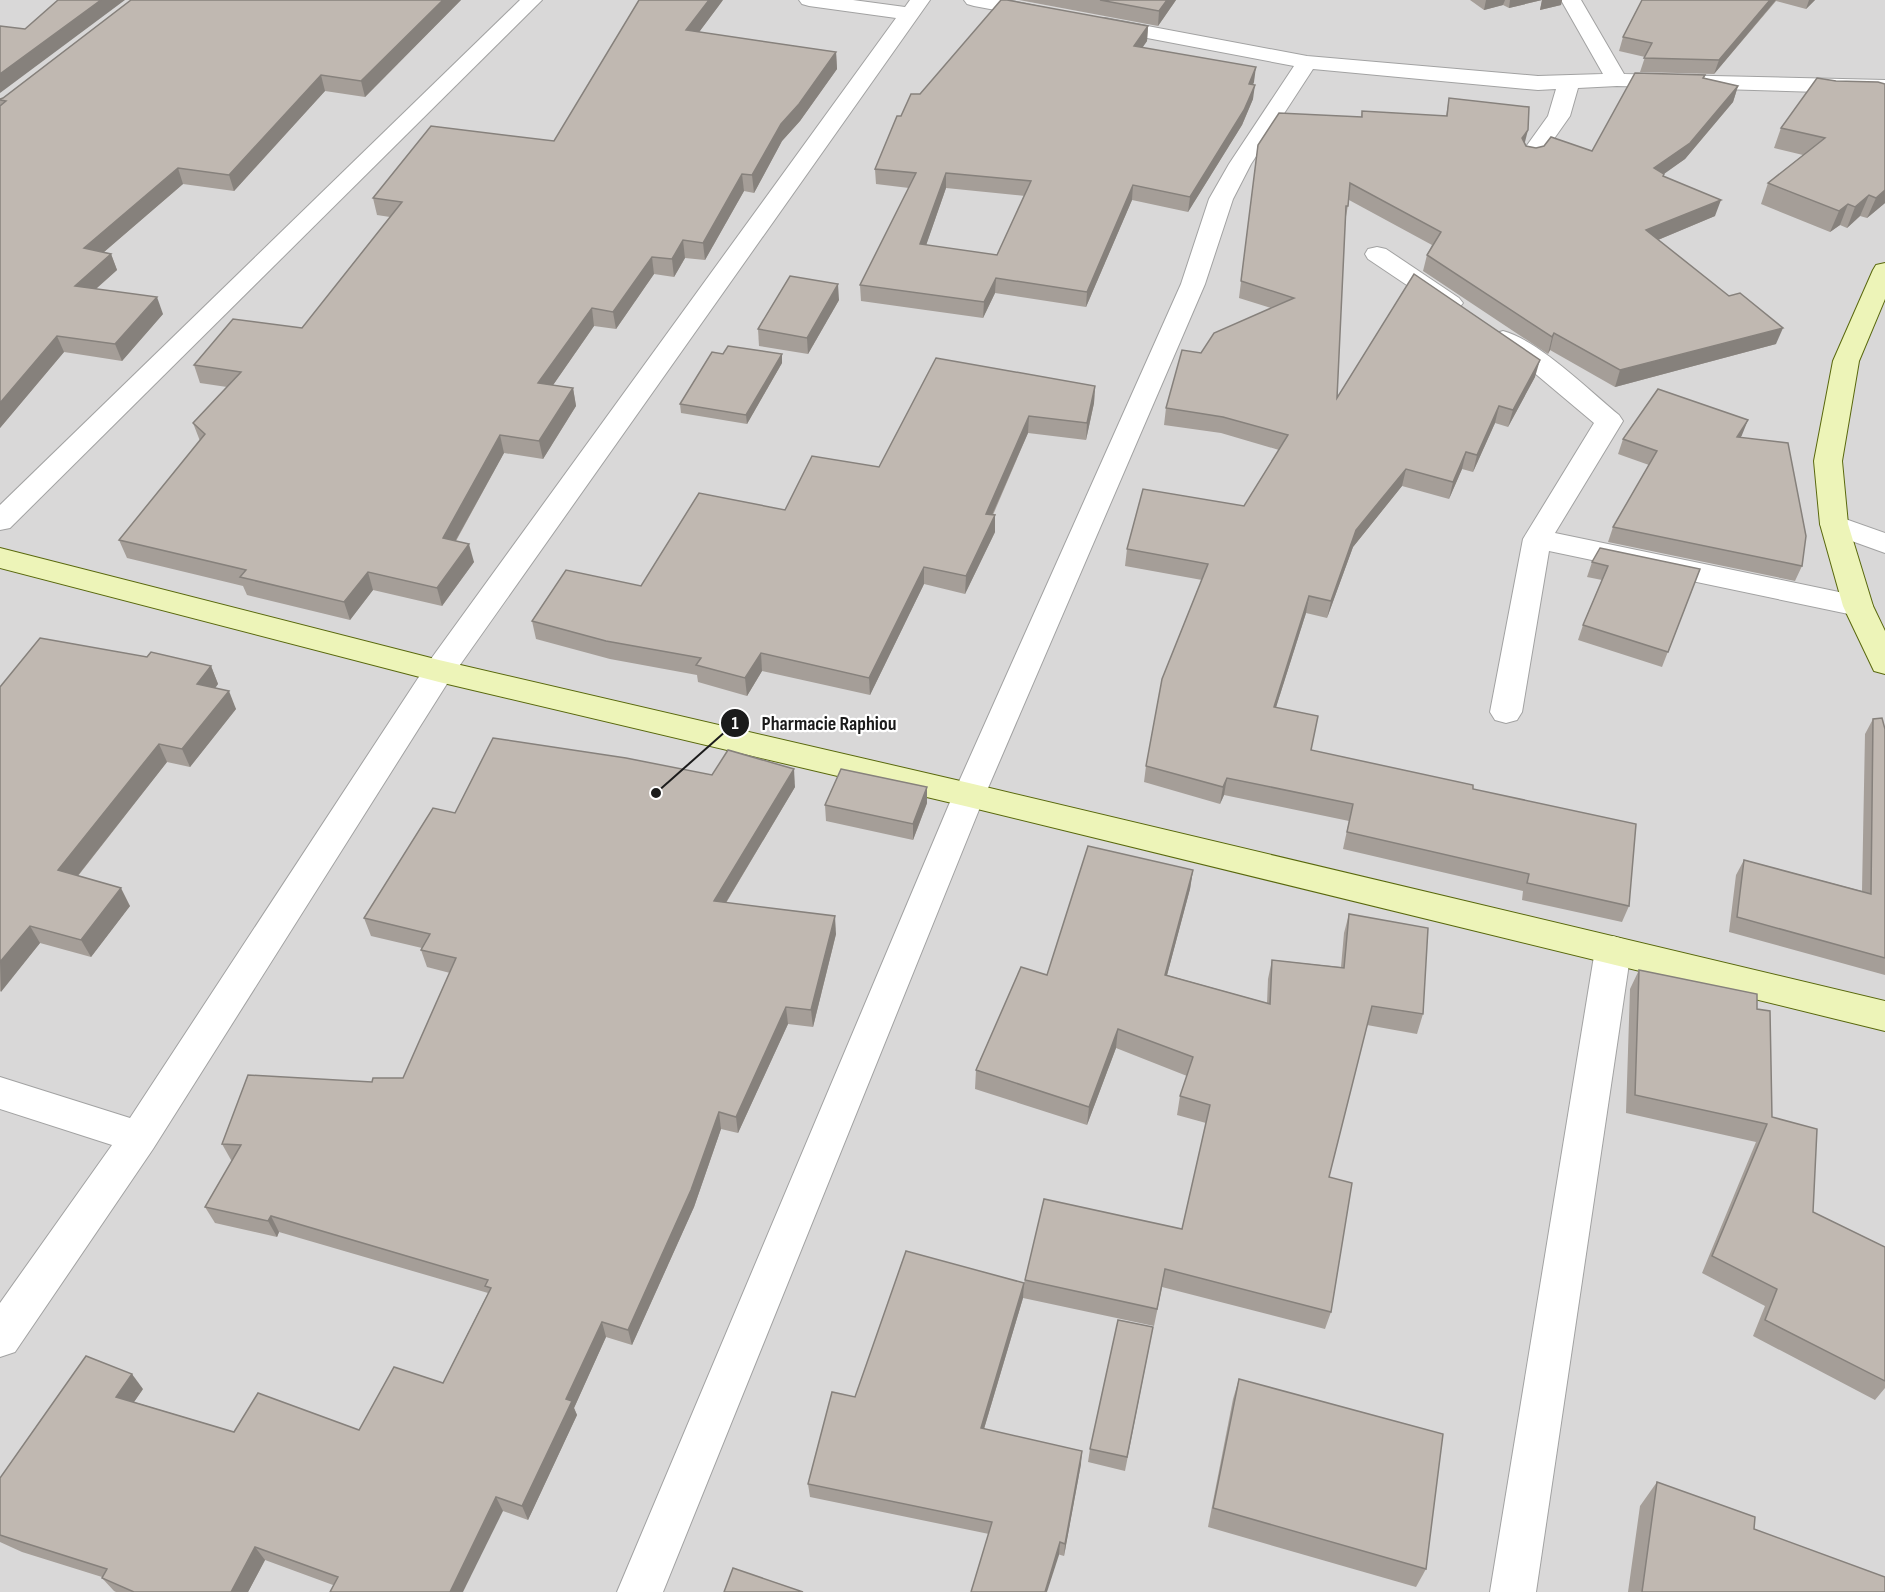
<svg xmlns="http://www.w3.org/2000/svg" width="1885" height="1592" font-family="'Sofia Sans Condensed',sans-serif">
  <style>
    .residential { fill: #d9d8d8 }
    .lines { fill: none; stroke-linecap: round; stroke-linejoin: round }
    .street-casing { stroke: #a2a2a2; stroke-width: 2 }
    .secondary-casing { stroke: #59680d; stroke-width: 2 }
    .street { fill: #fff; fill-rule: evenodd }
    .secondary { fill: #edf4b8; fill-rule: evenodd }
    .wall { fill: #a59e98; fill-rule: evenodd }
    .shaded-wall { fill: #86817c }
    .building { fill: #c0b8b1; stroke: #86817c; stroke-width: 1.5; fill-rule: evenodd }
    .leader { fill: none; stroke: #1b1b1b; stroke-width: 2 }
    .callout-dot { fill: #1b1b1b; stroke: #fff; stroke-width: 2 }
    .mark-label { font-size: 18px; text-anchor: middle; font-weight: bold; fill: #fff }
    .callout-label { font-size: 20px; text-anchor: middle; font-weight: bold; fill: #1b1b1b; stroke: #fff; stroke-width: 4.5; stroke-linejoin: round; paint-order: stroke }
  </style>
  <rect width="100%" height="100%" fill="#ece9e1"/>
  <rect class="residential" x="0" y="0" width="1885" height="1592"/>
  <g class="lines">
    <defs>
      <g id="street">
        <polygon points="520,0 542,0 10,528 0,530 0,505"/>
        <polygon points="799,0 853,0 905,7 910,0 930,0 450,679 153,1149 15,1352 0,1357 0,1303 112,1145 0,1109 0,1077 130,1118 428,663 896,18 809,6 802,4"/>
        <polygon points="964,0 1007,0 1050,9 1053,13 1050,17 1043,19 974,6 967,4"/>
        <polygon points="1561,0 1581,0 1624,74 1885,80 1885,94 1617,86 1578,88 1570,116 1539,160 1531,162 1523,160 1520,155 1548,116 1556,89 1538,90 1313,69 1251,164 1233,199 1205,284 985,795 663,1592 617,1592 953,795 1181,284 1209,199 1229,164 1294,66 1105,30 1098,28 1095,24 1098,20 1105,18 1307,56 1538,76 1603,74"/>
        <polygon points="1377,247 1386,249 1459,298 1463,303 1459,308 1450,311 1441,308 1368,259 1365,254 1368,249"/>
        <path d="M1503 331C1538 340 1590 391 1619 415L1623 421 1555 533 1858 596 1869 599 1873 606 1869 613 1858 616 1549 551 1522 712 1517 720 1506 723 1495 720 1490 712 1523 539 1594 423 1525 365 1494 344 1490 339 1494 334Z"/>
        <polygon points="1834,515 1885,533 1885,553 1824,531 1820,524 1824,517"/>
        <polygon points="1613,936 1626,940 1631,950 1536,1592 1490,1592 1595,950 1600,940"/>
      </g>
      <g id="secondary">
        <polygon points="1885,263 1885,299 1859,361 1842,461 1848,524 1873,606 1885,631 1885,674 1874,671 1843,606 1820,524 1814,461 1833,361 1873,270 1876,265"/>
        <polygon points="0,548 439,660 969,783 1885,1001 1885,1031 969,807 439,682 0,568"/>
      </g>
    </defs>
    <use href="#street" class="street-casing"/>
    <use href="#secondary" class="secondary-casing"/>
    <use href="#street" class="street"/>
    <use href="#secondary" class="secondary"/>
  </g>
  <g class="wall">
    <polygon points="131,0 461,0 365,97 325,91 234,191 183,184 104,252 111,254 117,270 96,289 163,314 122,361 64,352 0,428 0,99 3,98"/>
    <polygon points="723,0 699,32 836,52 837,69 800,121 782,141 754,193 744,191 705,260 685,258 674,277 654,274 616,329 594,326 553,385 573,388 576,406 543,459 504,453 456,541 474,562 442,606 373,590 350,620 247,595 243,586 127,558 119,540 200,441 193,423 227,387 200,383 194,365 302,328 390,217 377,215 373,198 554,141"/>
    <polygon points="1019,0 1176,0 1158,26"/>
    <polygon points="1470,0 1562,0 1561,5 1540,10 1542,0 1509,8 1503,5 1484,10"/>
    <polygon points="1642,0 1815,0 1806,9 1776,1 1714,74 1640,72 1645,57 1619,51 1623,37"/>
    <path d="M1148 26 1147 41 1142 48 1254 82 1253 84V99L1242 125 1188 212 1132 200 1086 307 995 293 983 318 861 301 860 285 909 188 876 184 875 169 901 116 920 94ZM946 188 1025 196 997 255 926 245Z"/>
    <polygon points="1705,75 1704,78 1738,86 1733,102 1685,159 1664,173 1664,176 1715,216 1658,240 1776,344 1615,387 1550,350 1548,354 1423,271 1427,255 1432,245 1349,200 1345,222 1337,398 1535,377 1508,427 1495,423 1473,472 1462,469 1449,499 1402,486 1353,547 1327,618 1306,613 1276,707 1311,750 1473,789 1629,906 1622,922 1522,900 1523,891 1343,849 1349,821 1224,795 1220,804 1144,782 1146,766 1202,580 1125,566 1127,549 1244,506 1279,450 1221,433 1164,425 1166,408 1201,353 1271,308 1239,298 1258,145 1361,117 1362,111 1446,116 1449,98 1525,143 1526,146 1536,148 1592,151"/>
    <polygon points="1885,84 1885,203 1867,218 1860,216 1847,228 1840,225 1830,232 1761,204 1768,183 1803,155 1774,148 1781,128"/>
    <polygon points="839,300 808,354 759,346 758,329"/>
    <polygon points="782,363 747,424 681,413 680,404"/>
    <polygon points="1095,386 1094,403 1086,440 1028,433 993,515 995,515 995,532 965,594 924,584 870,695 762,671 747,696 698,682 697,675 610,659 536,639 532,621 641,586 785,510 879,467"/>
    <polygon points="1742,435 1740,438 1802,566 1795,581 1608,542 1613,527 1649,465 1618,454 1623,439"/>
    <polygon points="1592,562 1700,569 1662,667 1578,640 1583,625 1602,580 1587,577"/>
    <polygon points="211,666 218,684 215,688 236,709 190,767 167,762 78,876 130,906 91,957 40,943 0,992 0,687"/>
    <polygon points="1873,719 1885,729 1885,975 1729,932 1736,875 1744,860 1862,891 1865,734"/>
    <polygon points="712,775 795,787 726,903 836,934 813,1027 788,1024 738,1133 721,1129 694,1207 632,1345 606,1337 574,1408 577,1415 528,1520 503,1511 333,1585 265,1560 248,1592 116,1592 114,1591 102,1578 102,1577 22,1552 0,1542 0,1478 143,1389 134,1402 234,1432 359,1430 443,1383 488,1293 279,1232 277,1237 215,1223 205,1207 232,1161 231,1160 222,1144 372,1082 403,1078 450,973 427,967 421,950 422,948 371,936 364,918 455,813"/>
    <polygon points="927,787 927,803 913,840 826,821 825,805"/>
    <polygon points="1193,870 1190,889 1167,975 1267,1003 1268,979 1272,960 1341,967 1344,933 1349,914 1423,1014 1417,1034 1367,1025 1329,1177 1331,1312 1325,1329 1162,1287 1154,1326 1023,1298 984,1429 1081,1464 1064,1556 989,1534 810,1497 808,1484 855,1397 1024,1283 1025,1280 1182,1229 1206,1123 1177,1115 1180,1096 1187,1076 1116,1048 1087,1125 975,1089 976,1070 1047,975"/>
    <polygon points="1639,970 1757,1009 1772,1117 1813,1212 1885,1247 1885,1388 1875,1400 1753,1336 1765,1306 1702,1273 1756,1142 1626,1113 1630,989"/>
    <polygon points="1153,1327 1125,1471 1088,1462 1090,1449"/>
    <polygon points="1239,1379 1426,1569 1416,1587 1208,1527 1233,1399"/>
    <polygon points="1657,1482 1754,1529 1885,1592 1628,1592 1640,1506"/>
  </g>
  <g class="shaded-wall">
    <polygon points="101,0 125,0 0,93 0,74"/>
    <polygon points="443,0 461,0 365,97 361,81"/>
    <polygon points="709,0 723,0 688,47 686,30"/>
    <polygon points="1167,0 1176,0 1158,26 1159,11"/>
    <polygon points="1486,0 1505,0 1503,5 1484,10"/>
    <polygon points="1510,0 1562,0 1561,5 1540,10 1542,0 1509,8"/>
    <polygon points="1770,0 1776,0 1714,74 1719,60"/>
    <polygon points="1809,0 1815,0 1806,9"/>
    <polygon points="1148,26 1147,41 1133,61 1134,46"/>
    <polygon points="836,52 837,69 800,121 782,141 754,193 752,175 781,124"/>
    <polygon points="1256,67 1254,82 1247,99 1249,84"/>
    <polygon points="321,75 325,91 234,191 229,175"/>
    <polygon points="1255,85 1253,99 1242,125 1188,212 1190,197"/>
    <polygon points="1738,86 1733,102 1685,159 1650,184 1654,168"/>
    <polygon points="1528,130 1524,146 1522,138"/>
    <polygon points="178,168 183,184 90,264 84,248"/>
    <polygon points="946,173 946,188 921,260 920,244"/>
    <polygon points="742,174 744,191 705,260 703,243"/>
    <polygon points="1133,185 1132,200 1086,307 1087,292"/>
    <polygon points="1885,190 1885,203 1867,218 1876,198"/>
    <polygon points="1869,195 1860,216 1847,228 1855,207"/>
    <polygon points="1721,200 1715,216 1641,247 1646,230"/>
    <polygon points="1848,204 1840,225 1830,232 1839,211"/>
    <polygon points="683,240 685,258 674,277 672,259"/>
    <polygon points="111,254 117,270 81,302 75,286"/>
    <polygon points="652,257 654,274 616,329 613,312"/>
    <polygon points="996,278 995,293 983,318 984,302"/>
    <polygon points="838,284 839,300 808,354 807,338"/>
    <polygon points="157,297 163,314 122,361 115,344"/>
    <polygon points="592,308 594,326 542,401 538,383"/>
    <polygon points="1783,328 1776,344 1615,387 1620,370"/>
    <polygon points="1554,333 1550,350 1548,354 1552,337"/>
    <polygon points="57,336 64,352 0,428 0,403"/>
    <polygon points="782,354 782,363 747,424 746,415"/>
    <polygon points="1540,360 1535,377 1508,427 1513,410"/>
    <polygon points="1095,386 1094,403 1086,440 1087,423"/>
    <polygon points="573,388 576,406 543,459 539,441"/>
    <polygon points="1499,406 1495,423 1473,472 1477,455"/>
    <polygon points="1029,416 1028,433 985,531 986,514"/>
    <polygon points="1748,420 1742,435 1731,452 1737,437"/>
    <polygon points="500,435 504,453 447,556 443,538"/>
    <polygon points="1466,452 1462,469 1449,499 1453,482"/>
    <polygon points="1406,469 1402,486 1353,547 1327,618 1331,601 1356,530"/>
    <polygon points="995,515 995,532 965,594 966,576"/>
    <polygon points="469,544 474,562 442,606 437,588"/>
    <polygon points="924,567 924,584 870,695 869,678"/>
    <polygon points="368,572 373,590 350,620 344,602"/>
    <polygon points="1309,596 1306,613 1271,723 1274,707"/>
    <polygon points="761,653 762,671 747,696 745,678"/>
    <polygon points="211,666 218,684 205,702 197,684"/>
    <polygon points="229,691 236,709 190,767 182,749"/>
    <polygon points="159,744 167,762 68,888 58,870"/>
    <polygon points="794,769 795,787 716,919 714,901"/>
    <polygon points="1227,778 1224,795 1220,804 1223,787"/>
    <polygon points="927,787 927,803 913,840 913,824"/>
    <polygon points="1193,870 1190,889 1162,994 1165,975"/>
    <polygon points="121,888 130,906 91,957 81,940"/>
    <polygon points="835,916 836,934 813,1027 811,1010"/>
    <polygon points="30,926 40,943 1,992 0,962"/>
    <polygon points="786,1007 788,1024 738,1133 736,1117"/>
    <polygon points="1118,1029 1116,1048 1087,1125 1089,1107"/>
    <polygon points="719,1112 721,1129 694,1207 632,1345 628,1330"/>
    <polygon points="271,1216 279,1232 277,1237 268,1221"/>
    <polygon points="1024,1283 1023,1298 980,1442 981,1428"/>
    <polygon points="602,1322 606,1337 574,1408 577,1415 528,1520 522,1506 566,1399"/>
    <polygon points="132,1374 143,1389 127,1412 116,1397"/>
    <polygon points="1082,1451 1081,1464 1064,1556 1065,1544"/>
    <polygon points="496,1497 503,1511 463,1592 450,1592"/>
    <polygon points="1060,1542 1059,1555 1047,1592 1045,1592"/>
    <polygon points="255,1547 265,1560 248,1592 231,1592"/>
  </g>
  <g class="building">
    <polygon points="58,0 101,0 0,74 0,26 25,29"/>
    <polygon points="131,0 443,0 361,81 321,75 229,175 178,168 84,248 111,254 75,286 157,297 115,344 57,336 0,403 0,106 6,101 0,100 0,99 3,98"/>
    <polygon points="639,0 709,0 686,30 836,52 799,104 781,124 752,175 742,174 703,243 683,240 672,259 652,257 613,312 592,308 538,383 573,388 539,441 500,435 443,538 469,544 437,588 368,572 344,602 240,577 246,570 119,540 205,434 193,423 241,372 194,365 233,319 302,328 402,202 373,198 431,126 554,141"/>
    <path d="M1001 0H1007L1148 26 1134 46 1256 67 1249 84 1255 85 1244 110 1190 197 1133 185 1087 292 996 278 984 302 860 285 916 173 875 169 897 116H901L911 94H920ZM946 173 1031 181 997 255 920 244Z"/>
    <polygon points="1100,0 1167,0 1159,11"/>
    <polygon points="1642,0 1770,0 1719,60 1644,58 1652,43 1623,37"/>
    <polygon points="1635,73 1705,75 1703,78 1738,86 1690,143 1654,168 1664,174 1663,176 1721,200 1646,230 1729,296 1740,293 1783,328 1620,370 1554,333 1552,337 1427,255 1441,232 1350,183 1348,206 1346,206 1337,398 1414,274 1540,360 1513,410 1499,406 1477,455 1466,452 1453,482 1406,469 1356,530 1331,601 1309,596 1274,707 1318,716 1311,750 1473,785 1473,789 1636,824 1629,906 1527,883 1529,874 1347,832 1353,804 1227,778 1223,787 1146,766 1162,679 1208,564 1127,549 1143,489 1244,506 1288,435 1223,417 1166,408 1182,350 1201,353 1214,333 1294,298 1241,281 1258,145 1279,113 1362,117 1362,111 1447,116 1449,98 1529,107 1528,130 1522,138 1526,146 1536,148 1544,146 1551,137 1592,151"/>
    <polygon points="1817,78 1836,81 1878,82 1885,84 1885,190 1876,198 1869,195 1855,207 1848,204 1839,211 1768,183 1825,138 1781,128"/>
    <polygon points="790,276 838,284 807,338 758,329"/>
    <polygon points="728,346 782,354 746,415 680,404 712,352 723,354"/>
    <polygon points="936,358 1095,386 1087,423 1029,416 986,514 995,515 966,576 924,567 869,678 761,653 745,678 696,665 701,658 606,641 532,621 566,570 641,586 699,493 785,510 812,456 879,467"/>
    <polygon points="1658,389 1748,420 1737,437 1788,443 1806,536 1802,566 1613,527 1657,451 1623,439"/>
    <polygon points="1600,548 1700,569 1668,652 1583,625 1608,566 1592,562"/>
    <polygon points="40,638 147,657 151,652 211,666 197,684 229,691 182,749 159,744 58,870 121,888 81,940 30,926 0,962 0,687"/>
    <polygon points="1882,718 1885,729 1885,958 1737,917 1744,860 1871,894 1873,719"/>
    <polygon points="493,738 626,758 712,775 728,750 794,769 714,901 835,916 811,1010 786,1007 736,1117 719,1112 691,1190 628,1330 602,1322 566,1399 572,1401 522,1506 496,1497 450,1592 330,1592 338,1577 255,1547 231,1592 134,1592 102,1578 107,1569 9,1538 0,1535 0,1478 86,1356 132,1374 116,1397 234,1432 258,1393 359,1430 394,1367 443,1383 491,1288 485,1286 488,1280 271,1216 268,1221 205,1207 241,1145 222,1144 248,1075 372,1082 373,1078 403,1078 456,958 421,950 430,934 364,918 433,808 455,813"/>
    <polygon points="841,769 927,787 913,824 825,805"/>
    <polygon points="1088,846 1193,870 1165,975 1270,1004 1272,960 1344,968 1349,914 1428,928 1423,1014 1372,1006 1329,1177 1352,1183 1331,1312 1165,1269 1157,1309 1025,1280 1044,1199 1182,1229 1210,1105 1180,1096 1193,1057 1118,1029 1089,1107 976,1070 1021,967 1047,975"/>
    <polygon points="1639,970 1757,994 1757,1009 1770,1011 1772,1117 1817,1129 1813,1212 1885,1247 1885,1381 1765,1320 1777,1289 1712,1256 1767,1124 1635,1095"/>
    <polygon points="906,1251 1024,1283 981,1428 1082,1451 1065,1544 1060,1542 1045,1592 971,1592 992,1522 808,1484 832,1392 855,1397"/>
    <polygon points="1118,1320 1153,1327 1127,1457 1090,1449"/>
    <polygon points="1239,1379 1443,1434 1426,1569 1213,1508"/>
    <polygon points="1657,1482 1755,1517 1754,1529 1885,1577 1885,1592 1642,1592"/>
    <polygon points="733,1568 803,1592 724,1592"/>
  </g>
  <path class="leader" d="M656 793L735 723"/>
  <g class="callout-dot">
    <circle cx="656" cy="793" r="6"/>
    <circle cx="735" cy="723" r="15"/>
  </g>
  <g class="mark-label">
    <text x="735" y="729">1</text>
  </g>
  <g class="callout-label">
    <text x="829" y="730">Pharmacie Raphiou</text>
  </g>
</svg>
